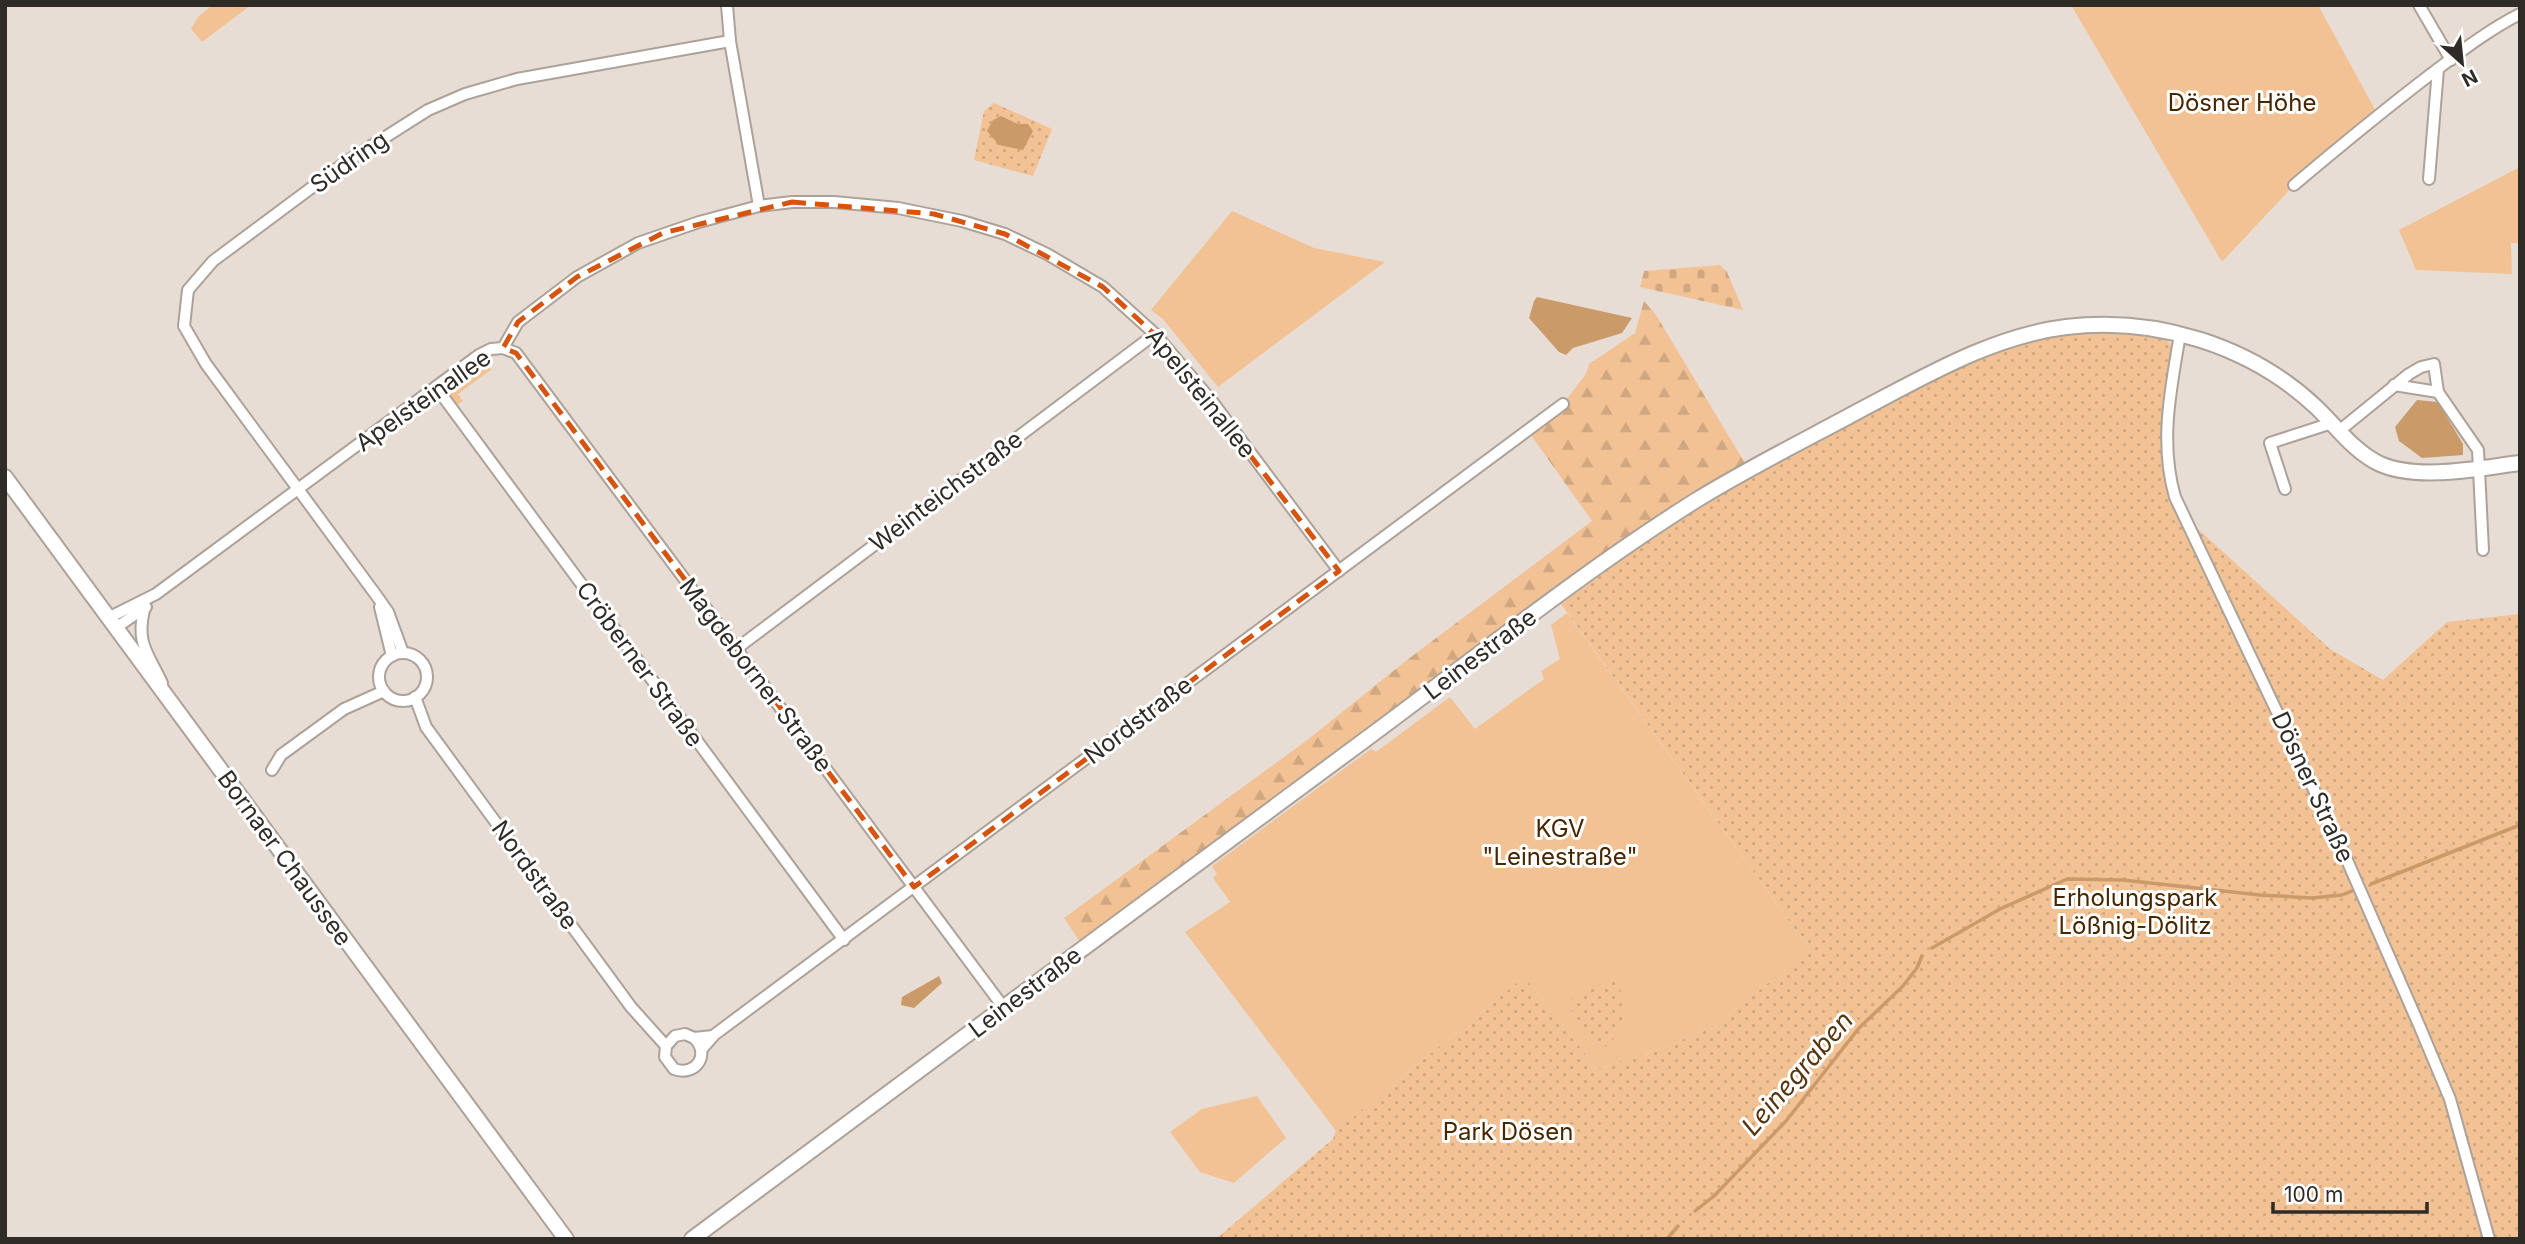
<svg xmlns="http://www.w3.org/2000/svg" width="2525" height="1244" font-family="Inter,sans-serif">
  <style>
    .green { fill: #f2c294 }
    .forest { fill: url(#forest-firs) }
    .cemetery { fill: url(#cemetery-stones) }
    .park { fill: url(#park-dots) }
    .water { fill: #cb9a69 }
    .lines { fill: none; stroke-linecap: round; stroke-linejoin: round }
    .stream { stroke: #cb9a69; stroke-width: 3.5 }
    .street-casing { stroke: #aca299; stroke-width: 14 }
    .secondary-casing { stroke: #aca299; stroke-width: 18 }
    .street { stroke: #fff; stroke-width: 10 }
    .secondary { stroke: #fff; stroke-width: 14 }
    .marked { fill: none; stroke: #d6540f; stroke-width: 5; stroke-dasharray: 14 9; stroke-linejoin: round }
    .labels { text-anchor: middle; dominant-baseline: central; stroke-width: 6; stroke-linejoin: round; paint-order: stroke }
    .park-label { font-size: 24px; fill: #472700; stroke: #fff }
    .street-label { font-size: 24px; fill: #2f2b27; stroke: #fff }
    .water-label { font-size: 26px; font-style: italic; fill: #57350e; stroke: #fff }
  </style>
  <defs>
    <pattern id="forest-firs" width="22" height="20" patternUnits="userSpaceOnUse" patternTransform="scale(1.75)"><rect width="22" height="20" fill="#f2c294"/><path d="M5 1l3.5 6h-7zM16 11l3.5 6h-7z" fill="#d0a780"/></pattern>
    <pattern id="cemetery-stones" width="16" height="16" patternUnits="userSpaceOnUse" patternTransform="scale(1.75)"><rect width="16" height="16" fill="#f2c294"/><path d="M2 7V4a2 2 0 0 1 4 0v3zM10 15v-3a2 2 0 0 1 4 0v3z" fill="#d0a780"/></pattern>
    <pattern id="park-dots" width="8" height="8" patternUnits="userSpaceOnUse" patternTransform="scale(1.75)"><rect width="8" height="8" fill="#f2c294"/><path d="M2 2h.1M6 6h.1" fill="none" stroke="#d0a780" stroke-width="1.8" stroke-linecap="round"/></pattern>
  </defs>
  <rect width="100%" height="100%" fill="#e7ddd4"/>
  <g class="green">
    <polygon points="212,5 251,5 202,42 191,29 198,17"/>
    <polygon points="2071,5 2318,5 2378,115 2294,185 2222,262"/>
    <polygon points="2520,167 2520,243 2511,243 2512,274 2416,270 2399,230"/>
    <polygon points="1232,211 1314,248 1385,262 1218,387 1163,319 1151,310"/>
    <polygon points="481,361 486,367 492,369 458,394 463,401 456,406 447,393 448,386"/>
    <polygon points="1567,613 1810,950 1717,1024 1671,1045 1597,1069 1524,977 1336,1131 1185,932 1230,902 1213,878 1217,874 1212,866 1371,749 1376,752 1450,697 1475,729 1544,679 1541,671 1560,659 1551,625"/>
    <polygon points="1257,1096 1286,1138 1234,1183 1200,1172 1170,1132 1202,1109"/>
  </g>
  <polygon class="forest" points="1644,301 1656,315 1749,470 1698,499 1084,948 1064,918 1306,741 1407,660 1592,521 1528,431 1563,404 1586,374 1589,364 1635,333"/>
  <polygon class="cemetery" points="1720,265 1727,272 1743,310 1640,287 1644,271"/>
  <g class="park">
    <polygon points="994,103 1052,129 1033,176 974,160 984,111"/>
    <polygon points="2077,331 2128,331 2166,338 2171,346 2172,356 2161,431 2164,475 2178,511 2330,649 2383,680 2447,622 2520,614 2520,1239 1216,1239 1333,1139 1336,1131 1524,977 1597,1069 1671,1045 1717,1024 1810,950 1561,604 1652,538 1702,506 1826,436 1975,360 2032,339"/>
    <path d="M1618 979C1626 1017 1632 1025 1600 1052L1566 1002 1589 988Z"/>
  </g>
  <g class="water">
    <polygon points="1001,116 1018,124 1028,124 1033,131 1023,150 999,145 987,131 993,120"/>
    <polygon points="1537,297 1632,318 1622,333 1573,348 1566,355 1559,352 1529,318 1534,301"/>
    <polygon points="2417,400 2438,402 2463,444 2463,455 2422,458 2399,441 2395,427"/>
    <polygon points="939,976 942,983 914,1008 901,1005 902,997"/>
  </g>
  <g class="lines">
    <g class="stream">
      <polyline points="2371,884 2520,825"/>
      <polyline points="1932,948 2000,909 2067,879 2123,880 2260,895 2312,898 2342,895 2354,890"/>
      <polyline points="1695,1211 1714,1196 1786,1121 1859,1028 1902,987 1917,968 1922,956"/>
      <polyline points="1667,1239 1678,1226"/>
    </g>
    <defs>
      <g id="street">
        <polyline points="727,5 730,41"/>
        <polyline points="2419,5 2451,60"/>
        <polyline points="2429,179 2438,69"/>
        <path d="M2294 185C2339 147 2384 110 2431 74 2459 53 2488 30 2520 14"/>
        <path d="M2180 334C2171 389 2159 441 2175 497L2343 851 2419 1025 2450 1099 2489 1239"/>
        <polyline points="503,348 518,322 577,277 638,243 699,222 759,206 792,202 834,202 898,208 962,221 1005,234 1047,254 1103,287 1155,334 1211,400 1339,571"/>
        <polyline points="503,348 516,353 1004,1008"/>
        <polyline points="2394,385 2438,392"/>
        <polyline points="436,387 844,940"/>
        <polyline points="2339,431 2409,374 2421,367 2434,364 2438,392 2478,450 2483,550"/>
        <polyline points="2285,489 2270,443 2332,423"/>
        <polyline points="380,607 392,656"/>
        <path d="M144 610C136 644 148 653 162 683"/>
        <polyline points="110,617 156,594 479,355 491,349 503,348"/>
        <polyline points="117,627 146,607"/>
        <polyline points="736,649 1155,334"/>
        <polyline points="403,653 388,612 376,595 206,364 184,326 188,290 213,261 346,162 428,110 465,94 517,79 730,41 759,206"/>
        <circle cx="403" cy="677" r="24"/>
        <polyline points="415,697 426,727 631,1007 666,1046"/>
        <polyline points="272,770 281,755 344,709 384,691"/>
        <path d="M694 1038C711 1054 696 1077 674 1069L665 1057 666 1046 675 1036 685 1034 694 1038 713 1036"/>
        <polyline points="702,1049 714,1035 1563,404"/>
      </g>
      <g id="secondary">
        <polyline points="5,477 566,1239"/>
        <path d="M692 1239C916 1073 1138 907 1362 742 1472 661 1579 574 1695 501 1750 467 1809 438 1866 407 1929 374 1994 336 2066 327 2155 316 2250 345 2316 407 2336 426 2354 452 2380 464 2418 481 2480 468 2520 463"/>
      </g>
    </defs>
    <use href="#street" class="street-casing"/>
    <use href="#secondary" class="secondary-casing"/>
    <use href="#street" class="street"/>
    <use href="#secondary" class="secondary"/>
  </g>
  <path class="marked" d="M792 202 934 214 1005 234 1103 287 1164 343 1339 571 914 887 516 353 503 348 518 322 577 277 663 233Z"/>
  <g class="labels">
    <g class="park-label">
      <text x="2242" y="102">Dösner Höhe</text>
      <text x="1560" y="828">KGV<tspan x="1560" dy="28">"Leinestraße"</tspan></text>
      <text x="2135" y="897">Erholungspark<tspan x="2135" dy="28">Lößnig-Dölitz</tspan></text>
      <text x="1508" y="1131">Park Dösen</text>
    </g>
    <g class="street-label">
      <text transform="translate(349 162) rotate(-35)">Südring</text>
      <text transform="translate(1201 393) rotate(51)">Apelsteinallee</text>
      <text transform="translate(423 400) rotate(-35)">Apelsteinallee</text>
      <text transform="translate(946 491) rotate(-37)">Weinteichstraße</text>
      <text transform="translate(1480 654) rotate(-37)">Leinestraße</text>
      <text transform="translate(640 664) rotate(54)">Cröberner Straße</text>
      <text transform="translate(756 675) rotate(53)">Magdeborner Straße</text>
      <text transform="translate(1138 720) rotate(-37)">Nordstraße</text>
      <text transform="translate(2313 787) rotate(65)">Dösner Straße</text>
      <text transform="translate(285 858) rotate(54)">Bornaer Chaussee</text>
      <text transform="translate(535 875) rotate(54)">Nordstraße</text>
      <text transform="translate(1025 992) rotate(-37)">Leinestraße</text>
    </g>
    <g class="water-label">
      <text transform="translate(1797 1073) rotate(-49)">Leinegraben</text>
    </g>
  </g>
  <rect width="2525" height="1244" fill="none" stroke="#2f2b27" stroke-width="14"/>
  <g transform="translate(2462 63) rotate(153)" stroke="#ffffff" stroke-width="5" paint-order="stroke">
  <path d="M0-5L12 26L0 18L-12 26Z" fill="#2f2b27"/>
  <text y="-10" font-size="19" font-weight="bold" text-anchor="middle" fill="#2f2b27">N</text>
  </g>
  <path d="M2273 1202v10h154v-10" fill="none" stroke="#2f2b27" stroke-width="3.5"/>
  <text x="2284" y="1202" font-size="21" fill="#2f2b27" stroke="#ffffff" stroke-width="5" paint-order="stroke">100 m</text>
</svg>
